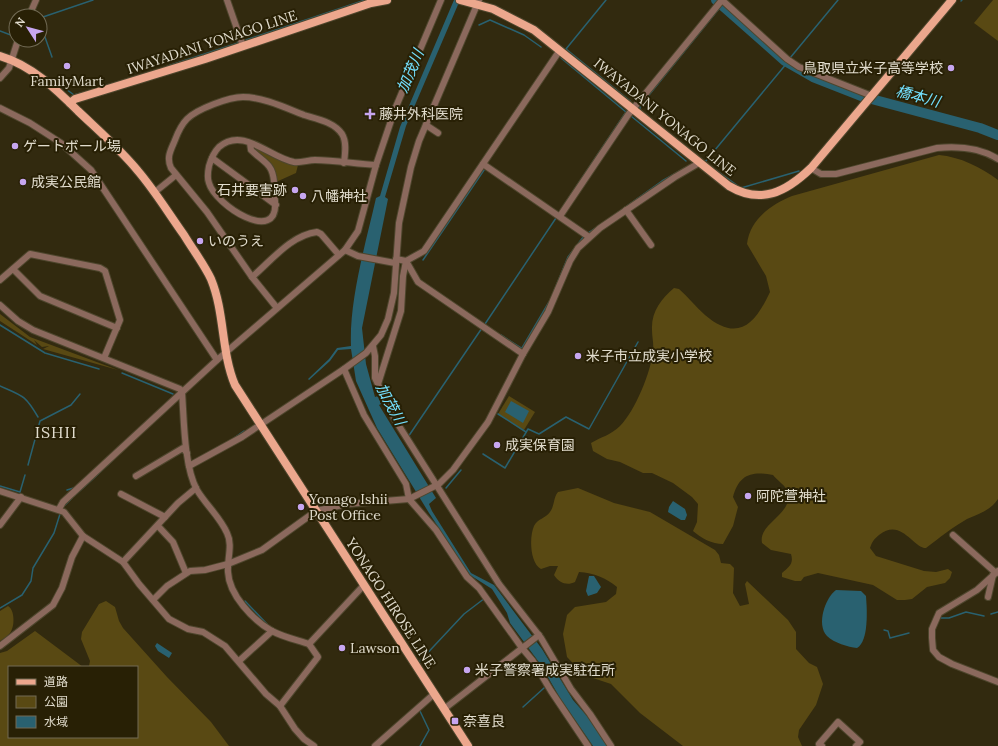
<svg xmlns="http://www.w3.org/2000/svg" width="998" height="746" font-family="Lora,'Noto Sans JP',serif">
  <style>
    .green { fill: #594913 }
    .water { fill: #296170 }
    .lines { fill: none; stroke-linecap: round; stroke-linejoin: round }
    .stream { stroke: #296170; stroke-width: 1.5 }
    .river { stroke: #296170; stroke-width: 10 }
    .minor-casing { stroke: #4e462d; stroke-width: 8 }
    .major-casing { stroke: #4e462d; stroke-width: 10 }
    .minor { stroke: #8b695d; stroke-width: 6 }
    .major { stroke: #eca78d; stroke-width: 8 }
    .poi-dot { fill: #c7a6f0; stroke: #282005; stroke-width: 1.5 }
    .labels { text-anchor: middle; dominant-baseline: central; stroke-width: 4; stroke-linejoin: round; paint-order: stroke }
    .street-label { font-size: 14px; fill: #e1dccd; stroke: #282005 }
    .poi-label { font-size: 14px; fill: #e1dccd; stroke: #282005; text-anchor: start }
    .water-label { font-size: 15px; font-style: italic; fill: #73e0fe; stroke: #282005 }
    .quarter-label { font-size: 16px; letter-spacing: 1px; fill: #e1dccd; stroke: #282005 }
  </style>
  <rect width="100%" height="100%" fill="#322a0f"/>
  <g class="green">
    <polygon points="993,0 998,0 998,41 974,23"/>
    <path d="M255 148 291 164 298 165 296 173 276 182C274 163 268 162 254 150Z"/>
    <path d="M939 155C960 157 981 167 998 180V499C991 510 979 514 967 519 953 527 939 538 926 548 913 548 901 517 879 535 874 539 872 542 870 548L876 556 924 571 936 572 948 569 952 572 950 578 945 583 927 587 912 599 905 600H897L873 585 818 573 804 577 801 581H795L782 577V573C789 567 794 564 791 554L771 550 762 543C758 523 793 515 788 492 786 486 777 480 773 475 752 471 739 474 733 497L738 507 733 526 723 544C712 544 701 538 693 531L697 522 698 504 692 497 673 483 652 473H643L620 462 607 459 593 451 591 443C601 437 611 435 620 426 635 411 651 372 653 351 654 344 652 337 652 330 651 312 661 299 674 288L679 289C688 297 696 307 705 315 738 343 755 324 770 292L766 276 747 244C750 220 770 205 792 196Z"/>
    <polygon points="0,314 30,337 118,370 43,349 49,346 42,347 34,340 37,345 0,321"/>
    <polygon points="509,396 535,412 524,430 498,414"/>
    <path d="M578 488 614 503 650 512 715 550 719 555 721 563 730 564 734 568 733 593 740 606 749 604 745 584 747 581 788 620 796 632V649L809 663 817 667 823 684 816 705 799 730 798 737 802 746H683L640 713 611 684 584 675 567 657 563 634 567 615 575 607 606 602 616 594 617 587C606 578 594 573 579 572L575 582C567 586 559 583 554 575L558 566H550L541 569C530 563 529 537 534 526 537 519 546 518 550 512 555 505 553 498 558 492Z"/>
    <polygon points="106,601 115,607 119,621 123,628 167,677 211,722 229,746 0,746 0,653 7,651 35,631 83,667 9,667 9,737 137,737 137,667 84,667 89,666 90,661 81,639 82,632 99,604"/>
    <path d="M8 606C15 610 15 627 10 633 8 636 3 639 0 641V611Z"/>
  </g>
  <g class="water">
    <path d="M454 0H460L406 126 385 197 388 199 362 328 366 364 375 397 378 396 381 404 379 405 382 410 436 498 429 504 432 511 471 573 494 585 542 649 573 700 587 716 607 746H593L560 698 541 665 510 623 507 613 492 589 470 575 429 513 377 428 356 381 351 349 338 350 330 361 309 380 308 379 329 359 337 348 351 346C349 300 366 242 376 198L380 196 400 127Z"/>
    <polygon points="511,401 529,411 523,423 505,412"/>
    <polygon points="673,501 685,509 687,515 685,520 681,520 668,512 669,507"/>
    <polygon points="589,576 594,576 601,587 597,593 588,596 586,591"/>
    <path d="M836 590 861 591 866 596C867 609 869 641 857 648 848 647 834 643 827 636 816 625 825 598 836 590Z"/>
    <polygon points="157,643 172,653 169,658 158,651 155,646"/>
  </g>
  <g class="lines">
    <g class="stream">
      <polyline points="606,0 566,49 630,101"/>
      <polyline points="961,1 962,0"/>
      <polyline points="40,18 93,0"/>
      <polyline points="40,23 52,57"/>
      <polyline points="479,25 490,20 524,35 541,47"/>
      <polyline points="0,31 16,37"/>
      <polyline points="246,40 365,0"/>
      <polyline points="561,58 626,112 564,205"/>
      <polyline points="790,58 838,0"/>
      <polyline points="168,66 238,43 235,33"/>
      <polyline points="62,86 74,95 81,93"/>
      <polyline points="640,110 640,106 722,5"/>
      <polyline points="631,116 686,161"/>
      <polyline points="705,162 787,63"/>
      <polyline points="710,166 741,188 799,171"/>
      <polyline points="603,223 662,181 685,168"/>
      <polyline points="588,233 597,227"/>
      <polyline points="423,260 484,170"/>
      <polyline points="554,291 568,257 584,236"/>
      <polyline points="485,324 556,218"/>
      <polyline points="0,325 45,353 99,369"/>
      <polyline points="501,335 521,348"/>
      <polyline points="522,348 549,302"/>
      <polyline points="122,373 173,394"/>
      <path d="M0 386C23 396 25 395 38 417"/>
      <polyline points="498,414 526,432"/>
      <polyline points="408,437 482,328"/>
      <polyline points="234,438 244,431"/>
      <polyline points="483,454 505,468 528,429 539,434 566,417 589,429 638,342"/>
      <polyline points="28,465 40,421 71,405 80,394"/>
      <polyline points="95,477 117,456"/>
      <polyline points="0,486 20,492 25,475"/>
      <polyline points="446,488 461,470"/>
      <polyline points="67,490 77,487"/>
      <polyline points="74,496 94,478"/>
      <polyline points="65,505 72,498"/>
      <polyline points="245,601 267,624"/>
      <polyline points="0,608 22,595 31,581 33,568 54,533 60,514"/>
      <polyline points="991,614 998,612"/>
      <polyline points="938,618 949,618 966,612 984,616"/>
      <polyline points="884,630 888,631 890,638 909,633"/>
      <polyline points="420,661 464,614 485,598"/>
      <polyline points="523,707 544,688"/>
      <polyline points="419,709 429,730 420,746"/>
    </g>
    <polyline class="river" points="716,0 785,61 813,77 864,97 980,128 998,135"/>
    <defs>
      <g id="minor">
        <polyline points="227,0 243,46"/>
        <polyline points="722,0 787,59 799,67 872,96"/>
        <polyline points="29,16 36,0"/>
        <polyline points="0,78 9,68 18,40"/>
        <polyline points="0,108 30,123 61,143 91,170 217,360"/>
        <polyline points="426,125 438,133"/>
        <path d="M250 143 251 150C256 155 262 159 267 164 276 172 274 190 275 201 279 246 215 205 209 183 207 178 208 171 209 166 211 159 214 152 219 147 243 126 270 158 294 162 301 163 308 160 315 160 335 160 356 164 376 165"/>
        <polyline points="212,158 276,205"/>
        <polyline points="483,164 589,237"/>
        <path d="M811 168 821 174H836L937 148C958 146 979 147 998 159"/>
        <polyline points="155,192 176,175"/>
        <polyline points="626,210 651,245"/>
        <polyline points="560,216 628,115 722,0"/>
        <polyline points="345,250 358,256 395,263"/>
        <polyline points="396,259 406,261 424,251 560,50"/>
        <polyline points="406,261 418,282 523,354"/>
        <polyline points="13,269 40,296 117,328"/>
        <path d="M252 277C271 261 291 235 317 232L321 234 339 255"/>
        <polyline points="0,280 30,254 100,268 105,271 120,320 104,358"/>
        <path d="M0 305 18 321 33 330 180 389 182 392C184 419 184 467 197 490 206 505 220 517 227 533 233 545 227 559 228 572 229 595 253 620 272 631 283 637 297 640 309 644L364 585"/>
        <path d="M277 308 252 277 207 212 171 168C166 157 171 150 175 140 178 132 181 125 187 119 197 109 229 97 243 97 263 97 286 108 304 115 317 119 334 122 342 134 347 142 345 154 344 163"/>
        <polyline points="373,346 375,356 375,378 394,418 499,584 541,638 571,689 590,714 611,746"/>
        <polyline points="344,369 364,415 406,484 409,499 436,530 467,577 479,588 522,648 533,661 551,691 588,746"/>
        <polyline points="378,384 401,311 403,276 406,261"/>
        <polyline points="189,466 242,437 344,369 366,353 381,335 388,319 394,293 399,223 411,167 419,141 479,0"/>
        <polyline points="136,476 183,448 187,453"/>
        <polyline points="0,491 64,512 83,536 123,562 139,584 169,619 188,629 203,632 225,646 266,694 280,706 295,729 304,739 314,746"/>
        <polyline points="121,494 165,517"/>
        <polyline points="59,509 63,502 217,360 345,250 358,231 376,165 395,109 441,0"/>
        <polyline points="0,525 21,497"/>
        <polyline points="158,526 173,542 186,573"/>
        <polyline points="953,535 996,573"/>
        <polyline points="123,562 178,503 196,488"/>
        <polyline points="998,571 977,590 939,613 932,629 932,638 933,650 939,657 952,664 998,682"/>
        <polyline points="988,597 993,575"/>
        <polyline points="153,600 167,586 190,571 205,570 228,564 262,550 316,511 347,504 409,499 439,484 453,470 488,422 523,354 548,312 570,261 578,248 600,228 675,177 699,163"/>
        <polyline points="0,646 53,605 62,588 72,557 83,536"/>
        <polyline points="239,661 272,631"/>
        <polyline points="280,706 318,657 309,644"/>
        <polyline points="444,709 539,635"/>
        <polyline points="375,746 434,694"/>
        <polyline points="822,746 819,744 838,722 860,742 856,746"/>
      </g>
      <g id="major">
        <path d="M460 0 493 9 534 30 729 186C761 205 786 192 811 168L952 0"/>
        <path d="M0 56C31 65 56 89 78 111 99 131 121 150 138 171 155 191 169 214 184 235 193 250 204 264 211 279 225 313 221 352 235 385L468 746"/>
        <polyline points="70,103 75,99 205,59 371,3 387,0"/>
      </g>
    </defs>
    <use href="#minor" class="minor-casing"/>
    <use href="#major" class="major-casing"/>
    <use href="#minor" class="minor"/>
    <use href="#major" class="major"/>
  </g>
  <g class="poi-dot">
    <circle cx="67" cy="66" r="4"/>
    <circle cx="951" cy="68" r="4"/>
    <path d="M368 108h4v4h4v4h-4v4h-4v-4h-4v-4h4z"/>
    <circle cx="15" cy="146" r="4"/>
    <circle cx="23" cy="182" r="4"/>
    <circle cx="295" cy="190" r="4"/>
    <circle cx="303" cy="196" r="4"/>
    <circle cx="200" cy="241" r="4"/>
    <circle cx="578" cy="356" r="4"/>
    <circle cx="497" cy="445" r="4"/>
    <circle cx="748" cy="496" r="4"/>
    <circle cx="301" cy="507" r="4"/>
    <circle cx="342" cy="648" r="4"/>
    <circle cx="467" cy="670" r="4"/>
    <rect x="451" y="717" width="8" height="8" rx="2"/>
  </g>
  <g class="labels">
    <g class="street-label">
      <text transform="translate(212 42) rotate(-18)">IWAYADANI YONAGO LINE</text>
      <text transform="translate(665 117) rotate(39)">IWAYADANI YONAGO LINE</text>
      <text transform="translate(391 603) rotate(57)">YONAGO HIROSE LINE</text>
    </g>
    <g class="poi-label">
      <text x="943" y="68" text-anchor="end">鳥取県立米子高等学校</text>
      <text x="67" y="81" text-anchor="middle">FamilyMart</text>
      <text x="379" y="114">藤井外科医院</text>
      <text x="23" y="146">ゲートボール場</text>
      <text x="31" y="182">成実公民館</text>
      <text x="287" y="190" text-anchor="end">石井要害跡</text>
      <text x="311" y="196">八幡神社</text>
      <text x="208" y="241">いのうえ</text>
      <text x="586" y="356">米子市立成実小学校</text>
      <text x="505" y="445">成実保育園</text>
      <text x="756" y="496">阿陀萱神社</text>
      <text x="309" y="499">Yonago Ishii<tspan x="309" dy="16">Post Office</tspan></text>
      <text x="350" y="648">Lawson</text>
      <text x="475" y="670">米子警察署成実駐在所</text>
      <text x="463" y="721">奈喜良</text>
    </g>
    <g class="water-label">
      <text transform="translate(410 71) rotate(-67)">加茂川</text>
      <text transform="translate(918 96) rotate(15)">橋本川</text>
      <text transform="translate(391 404) rotate(62)">加茂川</text>
    </g>
    <g class="quarter-label">
      <text x="56" y="432">ISHII</text>
    </g>
  </g>
  <rect x="8" y="666" width="130" height="72" fill="#282005" stroke="#726b55"/>
  <rect x="16" y="679" width="20" height="6" fill="#eca78d" stroke="#726b55"/>
  <text x="44" y="686" font-size="12" fill="#e1dccd">道路</text>
  <rect x="16" y="696" width="20" height="12" fill="#594913" stroke="#726b55"/>
  <text x="44" y="706" font-size="12" fill="#e1dccd">公園</text>
  <rect x="16" y="716" width="20" height="12" fill="#296170" stroke="#726b55"/>
  <text x="44" y="726" font-size="12" fill="#e1dccd">水域</text>
  <g transform="translate(28 28) rotate(306)"><circle r="19" fill="#282005" stroke="#726b55"/>
  <path d="M0-3L7 15L0 10L-7 15Z" fill="#c7a6f0"/>
  <text y="-6" font-size="11" font-weight="bold" text-anchor="middle" fill="#e1dccd">N</text>
  </g>
</svg>
